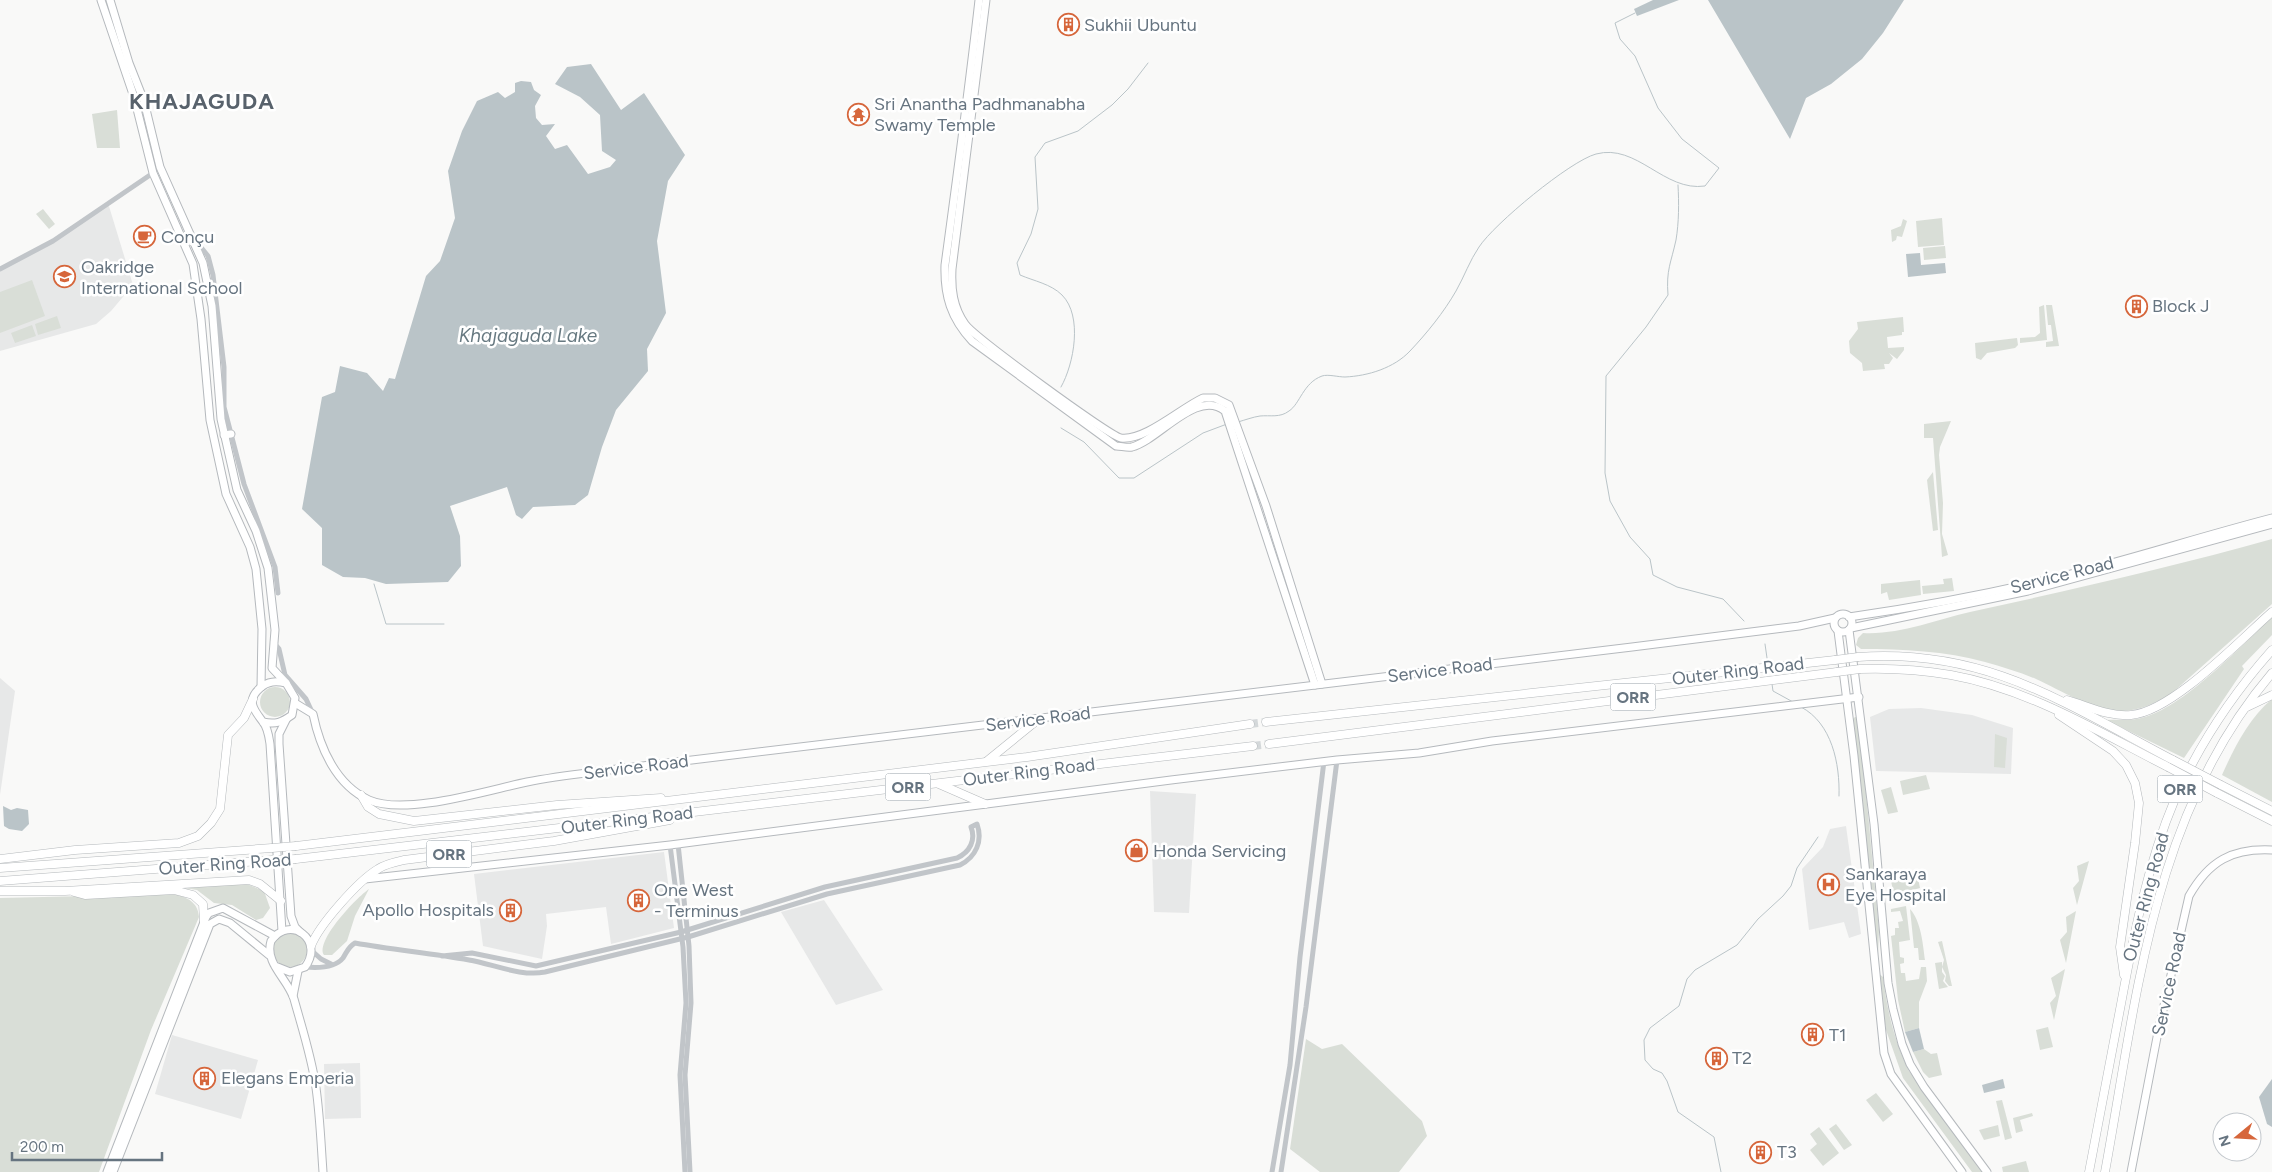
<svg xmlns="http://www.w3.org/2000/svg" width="2272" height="1172" font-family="Figtree,sans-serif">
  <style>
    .built { fill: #e7e8e8 }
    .green { fill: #d9ded7 }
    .water { fill: #bac4c8 }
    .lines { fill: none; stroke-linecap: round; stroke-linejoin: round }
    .stream { stroke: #bac4c8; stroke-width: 1 }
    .highway-tunnel { stroke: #d4d8da; stroke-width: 8; stroke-dasharray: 8 4; stroke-linecap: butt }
    .major-casing { stroke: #b5b9bd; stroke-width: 9 }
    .highway-casing { stroke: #b5b9bc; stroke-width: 9 }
    .minor { stroke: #c1c5c9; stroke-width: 5 }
    .major { stroke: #fff; stroke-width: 7 }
    .highway { stroke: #fff; stroke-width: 8 }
    .highway-bridge-casing { stroke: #b5b9bc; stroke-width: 9; stroke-linecap: butt }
    .highway-bridge { stroke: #fff; stroke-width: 8 }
    .labels { text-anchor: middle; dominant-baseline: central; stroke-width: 5; stroke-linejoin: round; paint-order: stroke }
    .shield { fill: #fff; stroke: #949ea6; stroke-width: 1 }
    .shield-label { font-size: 16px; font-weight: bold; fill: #667480 }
    .poi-label { font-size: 18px; fill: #667480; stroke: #fff; text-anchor: start }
    .street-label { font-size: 18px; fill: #667480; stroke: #fff }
    .water-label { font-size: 19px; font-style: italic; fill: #677981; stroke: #fff }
    .district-label { font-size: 22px; font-weight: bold; letter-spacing: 1px; fill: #58626c; stroke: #fff }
  </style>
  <rect width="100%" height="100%" fill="#f9f9f8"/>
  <g class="built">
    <polygon points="108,203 133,285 111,311 96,324 0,351 0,269 53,241"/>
    <polygon points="0,678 15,691 0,795"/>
    <polygon points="1921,708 1972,715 2013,728 2011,774 1876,771 1870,717 1889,709"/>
    <polygon points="1150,791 1196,794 1189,913 1154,912"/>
    <polygon points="1846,826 1861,934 1849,938 1844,922 1809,930 1802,869 1823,847 1830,829"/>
    <polygon points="664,852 674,928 611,944 606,907 546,914 547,926 542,959 483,946 474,874"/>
    <polygon points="824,900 883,990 836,1005 781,912"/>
    <polygon points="172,1035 258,1060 241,1119 155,1094"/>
    <polygon points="360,1063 361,1118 325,1119 324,1064"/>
  </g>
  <g class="green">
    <polygon points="117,110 120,148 97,148 92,114"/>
    <polygon points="43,209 55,224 49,229 36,214"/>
    <polygon points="1942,218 1944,245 1918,247 1916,221"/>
    <polygon points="1903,219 1907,221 1902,237 1897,236 1896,240 1892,242 1891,230 1901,226"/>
    <polygon points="1945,246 1946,258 1924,260 1923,248"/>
    <polygon points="32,280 45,316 0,333 0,292"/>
    <polygon points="2044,305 2047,340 2020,343 2020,338 2035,337 2040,333 2039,307"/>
    <polygon points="2046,305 2052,305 2059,346 2046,347 2046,342 2053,341 2051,325 2048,325"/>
    <polygon points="57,316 61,328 38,335 35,324"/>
    <polygon points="1903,317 1904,332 1902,332 1902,335 1887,337 1888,348 1904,347 1904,350 1897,359 1889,353 1893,358 1889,364 1884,364 1885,369 1863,371 1862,363 1850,353 1849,341 1858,329 1857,322"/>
    <polygon points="32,325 36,336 15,343 11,333"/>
    <polygon points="2017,338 2018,345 2015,348 1987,353 1981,360 1976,358 1975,343"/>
    <polygon points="1951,421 1940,447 1939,455 1943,503 1942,534 1948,555 1942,557 1933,438 1924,438 1924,424"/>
    <polygon points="1933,472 1938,530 1933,531 1927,480"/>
    <path d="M2272 539V604L2171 694C2155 703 2140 711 2121 711 2092 710 2062 691 2036 679 2020 672 2002 667 1985 662 1945 651 1903 649 1861 649L1856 645 1858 638 1863 633C1899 635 1935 620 1970 612 2071 590 2172 567 2272 539Z"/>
    <polygon points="1952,578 1954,591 1923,594 1922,586 1944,584 1943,579"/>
    <polygon points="1920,580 1921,595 1889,600 1887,592 1881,594 1881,584"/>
    <path d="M2272 617V635L2242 666 2244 669 2184 758 2106 720C2117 719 2130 721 2141 718 2182 709 2241 646 2272 617Z"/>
    <circle cx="275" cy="702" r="15"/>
    <path d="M2272 699V802L2222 775C2234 748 2249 718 2272 699Z"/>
    <polygon points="1855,717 1857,717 1860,729 1879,930 1878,956 1876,956 1853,719"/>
    <polygon points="1995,734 2007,738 2005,768 1994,767"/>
    <polygon points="1926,775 1930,789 1903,795 1900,781"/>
    <polygon points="1891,787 1898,812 1888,814 1881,790"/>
    <polygon points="2089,861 2077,905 2073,888 2079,881 2077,866"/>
    <polygon points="1917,874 1920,888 1894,895 1891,881"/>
    <polygon points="242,882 264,891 270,908 263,918 256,920 232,905 214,903 197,890 178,887"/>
    <path d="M369 889 355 916 347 941 332 955H324C315 941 357 897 369 889Z"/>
    <path d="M174 894C187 897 198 902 199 917L151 1030 99 1172H0V898Z"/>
    <polygon points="1906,906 1910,940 1899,942 1900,957 1904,958 1904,963 1900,964 1901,973 1905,973 1906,981 1919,979 1921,967 1926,967 1927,981 1919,1002 1919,1028 1905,1032 1898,1000 1891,936 1895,935 1895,928 1899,928 1898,922 1903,921 1900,911 1891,912 1891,909"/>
    <path d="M1910 909C1921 921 1923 944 1925 960H1919L1918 948H1914Z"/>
    <polygon points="2076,911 2066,963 2060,940 2067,932 2066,917"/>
    <circle cx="290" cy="950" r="17"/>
    <polygon points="1942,941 1952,986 1949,986 1945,981 1946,975 1942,967 1944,960 1938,942"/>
    <polygon points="1942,962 1942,972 1945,976 1943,981 1948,987 1939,989 1935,963"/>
    <polygon points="2065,969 2054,1020 2050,1003 2056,996 2051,978"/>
    <path d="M1877 972 1883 977C1887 1010 1894 1040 1909 1071L1983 1172H1972L1903 1078 1886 1030Z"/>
    <polygon points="2048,1027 2053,1047 2040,1050 2036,1030"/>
    <polygon points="1306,1039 1322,1049 1342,1044 1422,1121 1427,1136 1399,1172 1320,1172 1290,1149"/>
    <polygon points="1924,1049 1931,1054 1937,1053 1942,1075 1929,1078 1923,1072 1913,1052"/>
    <polygon points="1876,1093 1893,1114 1883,1122 1866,1100"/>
    <polygon points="2002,1100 2012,1138 2005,1140 1996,1101"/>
    <polygon points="2032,1113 2033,1116 2020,1120 2023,1131 2016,1133 2013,1118"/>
    <polygon points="1836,1124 1852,1145 1844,1150 1829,1129"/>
    <polygon points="1998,1125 2000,1136 1984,1140 1979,1130"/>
    <polygon points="1819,1127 1839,1153 1823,1166 1810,1150 1817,1144 1810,1134"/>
    <polygon points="2026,1161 2029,1172 2003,1172 2002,1167"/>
  </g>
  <g class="water">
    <polygon points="1653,0 1679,0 1637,16 1634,9"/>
    <polygon points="1708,0 1904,0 1883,33 1862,59 1831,84 1806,98 1790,139"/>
    <polygon points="591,64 621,110 644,93 685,155 668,181 657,241 666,313 647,349 648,371 616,410 602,447 588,495 575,505 533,507 522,519 516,515 507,487 450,506 460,536 461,566 448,582 386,584 365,578 343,577 322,565 322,528 302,509 322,397 335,392 340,366 367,373 383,391 389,378 395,379 426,276 440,261 455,218 448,171 462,131 477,101 498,92 505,98 515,92 515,83 521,81 531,82 534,90 541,95 535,106 536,118 542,125 555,124 546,136 555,149 567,145 588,174 610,167 616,160 602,151 600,115 580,97 555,84 567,67"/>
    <polygon points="1920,253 1921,265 1945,263 1946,273 1908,277 1906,254"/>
    <polygon points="3,806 11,810 17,808 28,810 29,824 22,831 9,829 4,826"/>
    <polygon points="1919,1028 1924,1049 1913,1052 1905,1032"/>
    <polygon points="2003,1079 2005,1088 1984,1093 1982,1085"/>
    <polygon points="2272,1079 2272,1127 2267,1124 2259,1097"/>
  </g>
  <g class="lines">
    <g class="stream">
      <path d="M1678 185C1679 203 1679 222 1676 240 1671 263 1666 270 1668 295L1646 327 1606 376 1605 473 1610 501 1630 537 1650 559 1653 575 1677 587 1723 599 1744 621"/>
      <path d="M1061 387C1074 364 1083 316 1062 295 1051 284 1034 281 1020 275L1017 263 1031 234 1038 209 1035 157 1045 143 1078 131 1112 105 1128 89 1148 63"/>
      <path d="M1238 422C1245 420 1253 417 1260 416 1270 415 1280 418 1289 411 1300 404 1303 383 1322 376 1328 374 1338 377 1345 377 1368 376 1394 368 1410 351 1427 333 1444 312 1456 291 1464 277 1470 260 1479 247 1494 224 1570 161 1596 154 1637 143 1664 192 1705 186L1719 168 1682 139 1658 108 1635 56 1620 39 1615 23 1635 13"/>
      <polyline points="1061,428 1084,442 1119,478 1134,478 1203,433 1227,424"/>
      <polyline points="374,584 386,624 444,624"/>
      <polyline points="1765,644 1768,665"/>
      <polyline points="1772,684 1773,691 1793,702"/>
      <path d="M1801 707C1832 723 1840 764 1839 796"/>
      <polyline points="1721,1172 1714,1137 1678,1112 1667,1081 1662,1073 1653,1069 1645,1060 1644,1040 1650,1028 1679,1006 1687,979 1695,970 1737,945 1758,919 1783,896 1791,886 1797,868 1818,837"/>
    </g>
    <g class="highway-tunnel">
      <polyline points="1250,724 1266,722"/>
      <polyline points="1253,746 1269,744"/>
    </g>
    <defs>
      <g id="major">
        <polyline points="101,0 134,97 153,173 193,264 201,319 210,420 226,494 250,547 256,569 262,629 261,687"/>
        <polyline points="110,0 129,63 144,101 160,167 203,263 212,306 221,419 237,490 256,531 268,568 275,630 272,668 286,683"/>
        <path d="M979 0C969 89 957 177 945 265 944 296 951 318 972 341L1116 446C1121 446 1127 448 1132 447 1159 440 1197 388 1225 411L1315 685"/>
        <path d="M986 0 952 269C951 289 953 307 965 324 973 336 1109 436 1121 438 1145 441 1181 408 1203 398H1215L1229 405 1266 506 1322 684"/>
        <polyline points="224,435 231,434"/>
        <circle cx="1843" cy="623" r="9"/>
        <path d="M1849 617C1919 607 1987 594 2055 578 2128 560 2199 537 2272 518"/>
        <polyline points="1851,628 2028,591 2272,524"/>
        <polyline points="1849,630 1874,824 1888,983 1893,1009 1902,1044 1910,1064 1924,1087 1987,1172"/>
        <polyline points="1838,631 1854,756 1884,1053 1891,1074 1962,1172"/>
        <path d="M295 703 313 714C320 748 336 785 369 800 406 816 488 790 527 782 557 776 587 773 617 769L1632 647 1799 626 1835 618"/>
        <polyline points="286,720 279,734 279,744 291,916 295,927 300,932"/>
        <path d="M263 722C276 725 282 722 292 715L295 698 286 683C276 681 268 681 260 688 245 701 255 711 263 722 268 728 269 737 270 744L282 931"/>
        <polyline points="365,879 670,845 1171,780 1337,760 1419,753 1492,741 1859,697"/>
        <path d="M275 966 290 972 305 967C325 940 290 914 271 941 264 963 288 979 294 999 302 1028 312 1058 316 1088 320 1116 321 1144 323 1172"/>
        <polyline points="293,996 298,971"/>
        <polyline points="107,1172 206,917 209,913 223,908 275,936"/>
        <polyline points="113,1172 210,924 219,919 230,923 269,955"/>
        <path d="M2131 1172 2158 1032 2189 896C2209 861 2232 848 2272 850"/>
      </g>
      <g id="highway">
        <path d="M1858 657C1986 648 2066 704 2173 760"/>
        <path d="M1860 669C1890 668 1921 670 1951 675 2029 689 2099 732 2168 767"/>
        <path d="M2067 700C2088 706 2109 717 2131 715 2172 712 2240 640 2272 612"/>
        <polyline points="2247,707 2272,695"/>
        <polyline points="2059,715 2113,751 2126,765 2135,783 2139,803 2135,843 2120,947 2124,975"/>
        <polyline points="1266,722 1835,660"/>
        <polyline points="1269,744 1837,672"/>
        <polyline points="987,761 1040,718"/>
        <polyline points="939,784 985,804"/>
        <polyline points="2221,785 2272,811"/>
        <polyline points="2217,793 2272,821"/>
        <polyline points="361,795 368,807 379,814 414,821 557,805 661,798"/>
        <polyline points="296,846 1027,757 1250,724"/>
        <polyline points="0,859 75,850 179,843 198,836 211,823 220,809 228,735 244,718 253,699"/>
        <polyline points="296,859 1253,746"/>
        <polyline points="0,868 272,848"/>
        <polyline points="0,881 273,860"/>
        <polyline points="0,891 65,891 249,880 260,884 281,901"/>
        <polyline points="74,892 85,895 174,890 193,895 203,904 204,922"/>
        <path d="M311 946C319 925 358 881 378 869 385 864 395 862 404 860L554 841 670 820"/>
        <path d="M2089 1172C2100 1116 2110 1060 2121 1004 2134 934 2147 865 2175 799 2199 745 2232 695 2272 650"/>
        <path d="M2105 1172C2137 998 2152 813 2272 673"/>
      </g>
    </defs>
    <use href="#major" class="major-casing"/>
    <use href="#highway" class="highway-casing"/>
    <g class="minor">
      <polyline points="195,240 208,256 213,275 224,367 224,407 244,484 275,567 278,593"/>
      <polyline points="0,269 53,241 153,173"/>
      <polyline points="273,642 279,649 285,675 306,699 313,714"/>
      <polyline points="678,844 689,946 691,1003 685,1075 690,1172"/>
      <polyline points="670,845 683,947 686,1003 680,1075 685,1172"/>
      <polyline points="311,950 321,959 331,964"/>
      <path d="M305 967C316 968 335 968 343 958 347 952 348 947 355 943 393 950 431 953 469 960 493 964 521 977 545 972L688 937 827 894 960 865C976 857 983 841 977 824L971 827C976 840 970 852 957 858L825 887 681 932 536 966 472 953 442 956"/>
      <polyline points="1272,1172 1290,1065 1300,957 1324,761"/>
      <polyline points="1281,1172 1306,1007 1337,760"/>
    </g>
    <use href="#major" class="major"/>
    <use href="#highway" class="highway"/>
    <defs>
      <g id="highway-bridge">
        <polyline points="1835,660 1858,657"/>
        <polyline points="1837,672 1860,669"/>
        <polyline points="2173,760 2221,785"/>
        <polyline points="2168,767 2217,793"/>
        <polyline points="272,848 296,846"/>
        <polyline points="273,860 296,859"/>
      </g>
    </defs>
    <use href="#highway-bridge" class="highway-bridge-casing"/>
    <use href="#highway-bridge" class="highway-bridge"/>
  </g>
  <defs>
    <symbol id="building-ring" viewBox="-11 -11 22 22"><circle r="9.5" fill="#fff" stroke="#d6663b" stroke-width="1.5"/><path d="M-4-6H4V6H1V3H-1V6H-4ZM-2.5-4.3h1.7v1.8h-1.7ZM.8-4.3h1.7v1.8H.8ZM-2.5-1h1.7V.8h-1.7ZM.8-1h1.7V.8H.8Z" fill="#d6663b"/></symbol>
    <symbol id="temple-ring" viewBox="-11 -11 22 22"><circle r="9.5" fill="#fff" stroke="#d6663b" stroke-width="1.5"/><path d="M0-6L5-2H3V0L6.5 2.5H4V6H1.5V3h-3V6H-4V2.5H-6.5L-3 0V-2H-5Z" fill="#d6663b"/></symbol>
    <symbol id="cafe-ring" viewBox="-11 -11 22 22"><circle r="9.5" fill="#fff" stroke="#d6663b" stroke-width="1.5"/><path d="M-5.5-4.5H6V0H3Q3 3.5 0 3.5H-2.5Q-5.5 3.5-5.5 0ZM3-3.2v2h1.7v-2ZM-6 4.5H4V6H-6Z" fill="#d6663b"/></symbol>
    <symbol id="school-ring" viewBox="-11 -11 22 22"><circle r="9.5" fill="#fff" stroke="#d6663b" stroke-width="1.5"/><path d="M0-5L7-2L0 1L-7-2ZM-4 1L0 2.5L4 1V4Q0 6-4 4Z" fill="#d6663b"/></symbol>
    <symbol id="shop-ring" viewBox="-11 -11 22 22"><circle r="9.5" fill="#fff" stroke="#d6663b" stroke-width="1.5"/><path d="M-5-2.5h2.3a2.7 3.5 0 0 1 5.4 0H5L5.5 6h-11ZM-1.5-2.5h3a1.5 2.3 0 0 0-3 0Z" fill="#d6663b"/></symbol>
    <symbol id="hospital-ring" viewBox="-11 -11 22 22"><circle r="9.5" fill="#fff" stroke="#d6663b" stroke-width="1.5"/><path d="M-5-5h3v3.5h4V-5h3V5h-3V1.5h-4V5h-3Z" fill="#d6663b"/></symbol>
  </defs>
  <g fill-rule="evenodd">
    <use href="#building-ring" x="1056" y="12" width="25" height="25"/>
    <use href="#temple-ring" x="846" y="102" width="25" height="25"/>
    <use href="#cafe-ring" x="132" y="224" width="25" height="25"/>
    <use href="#school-ring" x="52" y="264" width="25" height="25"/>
    <use href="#building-ring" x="2124" y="294" width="25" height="25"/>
    <use href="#shop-ring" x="1124" y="838" width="25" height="25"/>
    <use href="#hospital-ring" x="1816" y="872" width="25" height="25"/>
    <use href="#building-ring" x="626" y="888" width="25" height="25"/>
    <use href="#building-ring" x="498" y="898" width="25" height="25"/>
    <use href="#building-ring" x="1800" y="1022" width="25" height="25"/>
    <use href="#building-ring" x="1704" y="1046" width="25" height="25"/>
    <use href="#building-ring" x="192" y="1066" width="25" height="25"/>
    <use href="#building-ring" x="1748" y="1140" width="25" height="25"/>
  </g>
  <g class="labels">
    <g class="shield">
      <rect x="1610.5" y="683.5" width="45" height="27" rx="4"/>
      <rect x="885.5" y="773.5" width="45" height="27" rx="4"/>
      <rect x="2157.5" y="775.5" width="45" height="27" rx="4"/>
      <rect x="426.5" y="840.5" width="45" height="27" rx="4"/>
    </g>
    <g class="shield-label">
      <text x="1633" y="697">ORR</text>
      <text x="908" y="787">ORR</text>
      <text x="2180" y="789">ORR</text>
      <text x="449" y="854">ORR</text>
    </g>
    <g class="poi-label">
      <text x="1084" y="25">Sukhii Ubuntu</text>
      <text x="874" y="104">Sri Anantha Padhmanabha<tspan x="874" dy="21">Swamy Temple</tspan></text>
      <text x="161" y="237">Conçu</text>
      <text x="81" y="267">Oakridge<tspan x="81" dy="21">International School</tspan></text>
      <text x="2152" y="306">Block J</text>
      <text x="1153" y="851">Honda Servicing</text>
      <text x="1845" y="874">Sankaraya<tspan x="1845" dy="21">Eye Hospital</tspan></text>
      <text x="654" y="890">One West<tspan x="654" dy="21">- Terminus</tspan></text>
      <text x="494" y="910" text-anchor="end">Apollo Hospitals</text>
      <text x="1829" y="1035">T1</text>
      <text x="1732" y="1058">T2</text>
      <text x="221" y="1078">Elegans Emperia</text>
      <text x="1777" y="1152">T3</text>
    </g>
    <g class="street-label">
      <text transform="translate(2062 575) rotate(-14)">Service Road</text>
      <text transform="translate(1440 670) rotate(-7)">Service Road</text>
      <text transform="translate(1738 671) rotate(-7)">Outer Ring Road</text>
      <text transform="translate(1038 719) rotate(-7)">Service Road</text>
      <text transform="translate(636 767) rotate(-7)">Service Road</text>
      <text transform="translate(1029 772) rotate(-7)">Outer Ring Road</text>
      <text transform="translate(627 820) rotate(-7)">Outer Ring Road</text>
      <text transform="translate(225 864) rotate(-4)">Outer Ring Road</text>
      <text transform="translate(2146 897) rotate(-75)">Outer Ring Road</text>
      <text transform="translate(2169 984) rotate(-78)">Service Road</text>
    </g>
    <g class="water-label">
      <text x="528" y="335">Khajaguda Lake</text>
    </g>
    <g class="district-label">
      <text x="202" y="101">KHAJAGUDA</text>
    </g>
  </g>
  <g transform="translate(2237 1137) rotate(252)"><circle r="24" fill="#ffffff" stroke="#c2c7cc"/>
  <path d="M0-4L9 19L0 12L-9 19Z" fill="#d6663b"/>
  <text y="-8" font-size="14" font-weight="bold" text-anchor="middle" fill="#667480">N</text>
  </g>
  <path d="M12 1152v8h150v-8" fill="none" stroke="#667480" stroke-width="2.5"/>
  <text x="20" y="1152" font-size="15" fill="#667480" stroke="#ffffff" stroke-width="4" paint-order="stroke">200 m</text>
</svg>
